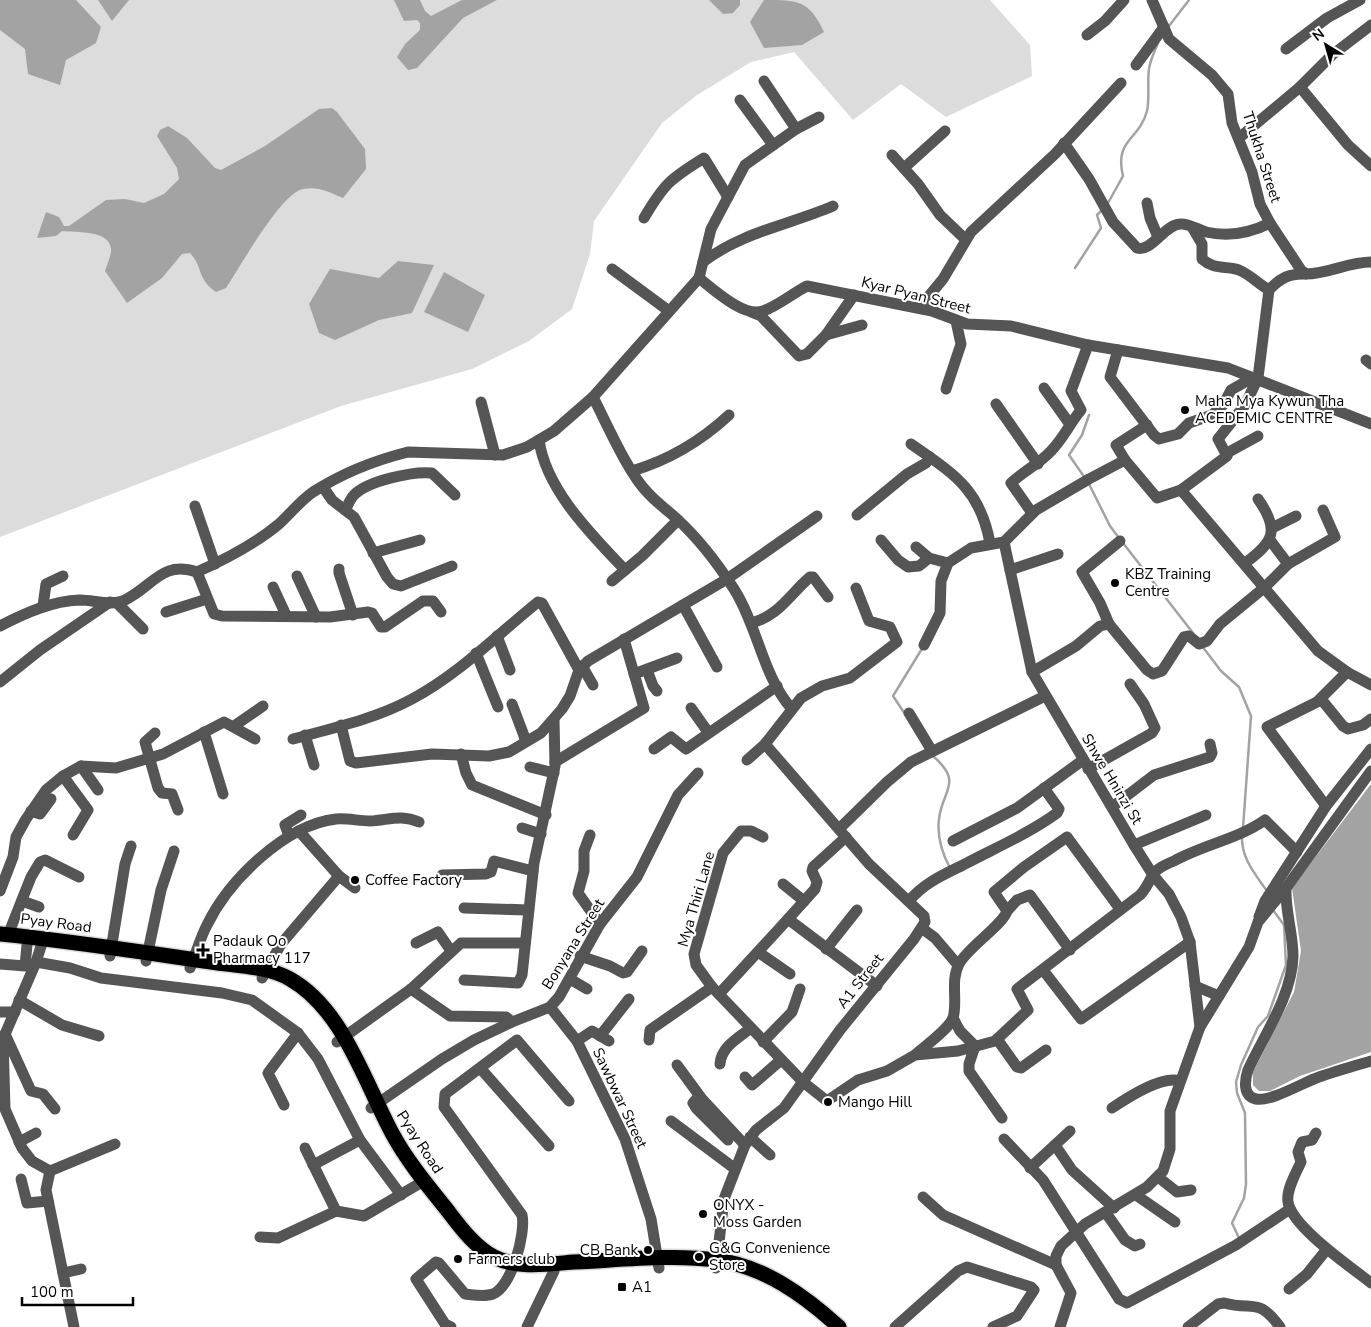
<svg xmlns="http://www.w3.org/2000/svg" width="1371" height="1327" font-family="'Nunito Sans',sans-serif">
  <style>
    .green { fill: #dcdcdc }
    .water { fill: #a3a3a3 }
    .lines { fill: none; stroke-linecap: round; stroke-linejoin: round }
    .stream { stroke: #a3a3a3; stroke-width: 2.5 }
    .highway-casing { stroke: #dbdbdb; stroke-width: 18 }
    .minor { stroke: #555; stroke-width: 11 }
    .highway { stroke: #000; stroke-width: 15 }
    .poi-dot { fill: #000; stroke: #fff; stroke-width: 2 }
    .labels { text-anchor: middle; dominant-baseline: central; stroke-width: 4; stroke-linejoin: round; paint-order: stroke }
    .street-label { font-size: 15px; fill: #000; stroke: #fff }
    .poi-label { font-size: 15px; fill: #000; stroke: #fff; text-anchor: start }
  </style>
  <rect width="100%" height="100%" fill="#fff"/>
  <polygon class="green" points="0,0 990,0 1030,45 1032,76 946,117 901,84 853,120 794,52 751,62 697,95 662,123 594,221 590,254 572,309 529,341 472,369 341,406 0,537"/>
  <g class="water">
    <polygon points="0,0 76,0 101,27 96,43 66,60 60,85 28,74 25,49 0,30"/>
    <polygon points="98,0 129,0 112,21"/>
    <polygon points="394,0 420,0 425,11 431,16 462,0 497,0 463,18 417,68 408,70 397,57 405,44 420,30 420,23 417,20 404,21"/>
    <polygon points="709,0 740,0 740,5 733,13 723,14"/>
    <path d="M764 0C798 0 809 0 824 32L802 45 764 48 750 22Z"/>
    <path d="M332 108 337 112 365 149 366 169 343 198C329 192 318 186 303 189 281 193 240 267 226 288L216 292C196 278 204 268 190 253L182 254 162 278 127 303 105 271C107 265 110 258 111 252 113 229 76 233 62 231L56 236 37 238 46 212 59 217 64 226H69L106 200 125 199 144 203 164 194 179 179 177 168 157 136 160 130 168 126 187 138 215 168 221 170 265 146 319 109Z"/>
    <polygon points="398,261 434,265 412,313 379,320 335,340 319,333 309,304 330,269 379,278"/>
    <polygon points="444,272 485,295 468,332 424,312"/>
    <polygon points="1371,784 1371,1052 1300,1076 1270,1091 1259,1091 1253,1085 1253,1072 1294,992 1301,951 1292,888"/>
  </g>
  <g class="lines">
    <g class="stream">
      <polyline points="1169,26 1189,0"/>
      <path d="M1108 203 1123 176C1114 139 1139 141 1147 111 1150 98 1147 82 1149 69 1150 60 1155 51 1158 43"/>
      <polyline points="1075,268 1101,228 1097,215 1102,210"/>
      <polyline points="1085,478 1069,455 1082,435 1089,415"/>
      <polyline points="1088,482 1110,526 1119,538"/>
      <polyline points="1123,543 1193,633"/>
      <polyline points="1202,646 1221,671 1239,687 1251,716 1243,828"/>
      <polyline points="905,714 893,696 923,647"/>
      <path d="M933 756C964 783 942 790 939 819 937 835 942 853 950 868"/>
      <path d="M1242 836C1241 858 1255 874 1267 891"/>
      <polyline points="1239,1238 1232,1223 1244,1198 1246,1184 1245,1113 1237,1093 1236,1082 1241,1065 1258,1027 1268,1016 1286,965 1284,925 1273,910"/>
    </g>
    <defs>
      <path id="highway" d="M0 934C70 941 141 952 211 962 236 966 268 966 290 979 343 1009 364 1081 392 1133 407 1161 428 1186 448 1211 461 1228 475 1247 494 1257 518 1269 549 1264 574 1262 619 1260 673 1254 716 1260 764 1266 805 1296 839 1327"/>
    </defs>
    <use href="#highway" class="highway-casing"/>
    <g class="minor">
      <path d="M1152 0 1169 39 1212 75 1228 94 1232 123 1252 172 1260 204 1270 223 1301 270 1306 274C1328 274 1348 262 1371 262"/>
      <polyline points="1087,35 1105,21 1124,0"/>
      <polyline points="1286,49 1327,18 1360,0"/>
      <polyline points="1136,65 1164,27"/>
      <polyline points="764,81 796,129"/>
      <polyline points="1300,87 1348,145 1371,166"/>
      <polyline points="740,100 773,145"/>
      <polyline points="1239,138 1300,87 1332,55 1371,25"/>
      <path d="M1064 143 1089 179 1113 222 1137 248C1152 252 1164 225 1180 224 1188 223 1197 229 1206 232 1228 237 1250 233 1270 223"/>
      <polyline points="892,155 918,184 940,215 965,239"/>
      <polyline points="904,168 945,131"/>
      <polyline points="1147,203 1150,218 1158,237"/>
      <path d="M644 218C664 184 670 179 704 158L728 197"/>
      <path d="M1192 227 1202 244V259C1216 271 1224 265 1239 270 1249 274 1259 284 1269 290"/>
      <path d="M703 262C742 232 789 225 833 206"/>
      <polyline points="612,269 669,311"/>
      <path d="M699 278C713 289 744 318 763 311 778 306 793 293 807 286L932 311 967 324 1011 326 1088 345 1228 368 1371 424"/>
      <polyline points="919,308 943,279 971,232 1055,154 1121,83"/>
      <polyline points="751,312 761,316 799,356 807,354 826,335 862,325"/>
      <polyline points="826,335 854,295"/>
      <polyline points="1118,350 1110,377 1154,435 1159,439 1178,434 1189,423 1212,415 1223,405 1231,390 1245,382 1258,378"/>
      <polyline points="1366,360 1371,364"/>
      <polyline points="1044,388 1069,423"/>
      <polyline points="946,389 961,344 956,321"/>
      <path d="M593 397C607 424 628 473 648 493 656 502 667 510 676 518 698 538 718 564 734 589 758 627 762 674 791 708"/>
      <polyline points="481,402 495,455"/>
      <polyline points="996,404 1038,464"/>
      <path d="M539 440C546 490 592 535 625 570"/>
      <path d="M911 444C954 474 980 489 990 543"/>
      <polyline points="1227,453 1258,436"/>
      <polyline points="1125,460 1116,445 1147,425"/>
      <path d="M632 471C669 460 701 441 729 415"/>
      <polyline points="323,487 332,500 354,517 387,577 393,584 401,586 452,566"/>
      <polyline points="1181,490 1318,651 1347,672 1371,685"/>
      <polyline points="195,506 215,564"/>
      <path d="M345 510C348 505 350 500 353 496 366 481 413 471 432 473L455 495"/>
      <path d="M1032 513 1011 483C1024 471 1039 464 1051 451 1063 439 1070 423 1081 410L1071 391 1088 345"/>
      <polyline points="857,515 907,474 926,463 930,457"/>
      <polyline points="1272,528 1296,516"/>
      <polyline points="881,540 898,560 908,567 919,566 929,558"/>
      <polyline points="1270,540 1288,564"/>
      <polyline points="1004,542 1032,672 1134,845 1153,875 1169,894 1181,917 1190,942 1200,1027"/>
      <polyline points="916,547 929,558 948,563"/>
      <polyline points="373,553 420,540"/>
      <path d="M1245 563C1274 542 1280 530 1258 499"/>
      <polyline points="339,569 339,573 353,615"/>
      <polyline points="1010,570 1058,554"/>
      <polyline points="197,572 214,614 222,616 330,617 368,612 372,613 381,627 385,627 423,601 433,601 441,612"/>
      <polyline points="297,576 316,617"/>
      <polyline points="612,581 642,556 678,520"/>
      <polyline points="273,587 286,615"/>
      <polyline points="117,603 143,629"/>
      <polyline points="683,605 717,667"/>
      <polyline points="43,606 46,584 63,576"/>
      <polyline points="166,612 207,599"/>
      <path d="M751 623C779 616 790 594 810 577H813L828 597"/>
      <polyline points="1109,624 1100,603 1082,572 1120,541"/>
      <path d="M0 626C25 613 52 601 80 600 94 600 110 606 123 601 153 587 161 560 197 572 226 559 255 544 279 524 291 513 300 501 313 492 341 474 376 460 408 452L503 455 527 447 554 431 593 397 699 278 711 229 745 165 796 129 819 117"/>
      <polyline points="497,636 510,670"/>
      <path d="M924 645 940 613 941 581 948 563 971 548 1004 542 1036 510 1089 479 1125 460 1157 498 1181 490 1227 456 1218 439 1245 405 1258 378 1269 290C1280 278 1290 273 1306 274"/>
      <polyline points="476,653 498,707"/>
      <polyline points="582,666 593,685"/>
      <polyline points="647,670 653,686 657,691"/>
      <polyline points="1032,672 1076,646 1100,626 1109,624 1147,670 1153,674 1162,671 1184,637 1189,636 1199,644 1207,641 1220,624 1265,587 1288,564 1335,537 1323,510"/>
      <polyline points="634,674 677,658"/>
      <polyline points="0,682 40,650 110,602"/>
      <polyline points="1321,699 1343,726 1348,729 1363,725 1371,719"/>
      <polyline points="512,704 526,741"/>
      <polyline points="691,708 708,732"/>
      <polyline points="909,713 932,751"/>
      <polyline points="341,725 350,761 356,763 432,754 489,756 509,752 541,733 562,709 570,696 579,670 588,661 727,579 817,516"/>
      <polyline points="234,726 263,706"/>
      <polyline points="204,732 223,794"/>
      <polyline points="155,733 145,742 158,788 162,793 172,794 178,810"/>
      <polyline points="305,735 314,765"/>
      <path d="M293 739C333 728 375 719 412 699 459 674 497 635 538 602L542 603 579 670"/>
      <polyline points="654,749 671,737 686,749 777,686"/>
      <polyline points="461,754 466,773 472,785 546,815"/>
      <polyline points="747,760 765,744 801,698 822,686 850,678 897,642 890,627 869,621 856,588"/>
      <polyline points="555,762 644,708 624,639"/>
      <polyline points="81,766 98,790"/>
      <polyline points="530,767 554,773"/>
      <polyline points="1088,769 1152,733 1155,728 1144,704 1130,684"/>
      <polyline points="63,776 88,810 73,835"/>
      <polyline points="1326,806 1267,727 1317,702 1347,672"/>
      <polyline points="1112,807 1154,775 1210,757 1212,753 1210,744"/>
      <polyline points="31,811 40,814 51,799"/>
      <polyline points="522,828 541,834"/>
      <polyline points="839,829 887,782 911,762 1045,696"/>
      <polyline points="299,831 339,876 355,888"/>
      <polyline points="590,835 584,851 584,871 578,893 600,924"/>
      <polyline points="289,836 285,825 301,815"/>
      <path d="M763 837 751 831H741L723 853 694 954 696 965 712 987 803 1082 827 1101 858 1080 887 1071 915 1055 958 1051 995 1041 1028 1010 1017 989 1140 895C1149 886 1150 876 1157 870 1162 866 1169 863 1174 861 1203 845 1238 839 1265 820L1297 852"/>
      <polyline points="846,837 813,867 812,871 817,882 815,889 788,919 877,986"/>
      <polyline points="953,841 1017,808 1083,760"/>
      <polyline points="1134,845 1206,815"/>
      <polyline points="442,875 486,874 491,872 494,861 533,871"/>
      <polyline points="783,884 804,901"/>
      <path d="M1286 888C1285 911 1293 933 1293 956 1292 996 1264 1035 1248 1070 1245 1079 1242 1096 1256 1099 1271 1102 1304 1082 1319 1077 1336 1071 1354 1066 1371 1061"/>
      <polyline points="0,891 13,857 16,837 26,819 46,790 63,776 81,766 116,768 163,754 224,722 255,739"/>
      <polyline points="22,901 39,907"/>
      <path d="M909 901C924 883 943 875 963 865 995 848 1028 834 1057 813L1059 809 1044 788"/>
      <polyline points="464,908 528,910"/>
      <polyline points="1007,911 1017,900 1030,895 1070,950"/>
      <polyline points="1259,917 1265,901 1326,806 1371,749"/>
      <polyline points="923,929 935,938 958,965"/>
      <polyline points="8,935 31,877 40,862 45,860 79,877"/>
      <polyline points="43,940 36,962 3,1039 5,1109 22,1148 32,1161 50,1171 115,1144"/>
      <polyline points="416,943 438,932 451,951"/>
      <polyline points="826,949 857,910"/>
      <polyline points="758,952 790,974"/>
      <polyline points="110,956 125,864 131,846"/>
      <polyline points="580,956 610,966 623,973 627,972 642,951"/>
      <polyline points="146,961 161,890 174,851"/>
      <polyline points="36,962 70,968 101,978 222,993 252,1000 298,1033 318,1059 360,1140 401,1195"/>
      <polyline points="0,964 25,966 27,945"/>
      <path d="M190 968C196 954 200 938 207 925 229 880 285 825 336 819 347 818 359 821 370 821 389 820 401 814 419 822"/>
      <polyline points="1043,970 1081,1019 1190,942"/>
      <polyline points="262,978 281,944 339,876"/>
      <polyline points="570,979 587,989"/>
      <polyline points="464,980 518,983 522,975 534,863 555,766 554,719"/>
      <polyline points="1195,986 1219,996"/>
      <polyline points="411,989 450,1016 506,1017 512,1022"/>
      <polyline points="719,994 788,919"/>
      <polyline points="19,1000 62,1025 99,1036"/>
      <polyline points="550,1007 577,1041 625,1139 651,1219 659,1268"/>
      <polyline points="0,1012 15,1012"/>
      <polyline points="953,1018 960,1031 975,1046 969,1064 969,1071 1002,1118"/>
      <polyline points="5,1034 31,1091 43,1094 55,1109"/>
      <polyline points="600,1036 629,999"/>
      <polyline points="997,1039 1017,1067 1021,1068 1046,1050"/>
      <polyline points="649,1040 650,1030 712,987"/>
      <polyline points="577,1041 592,1031 609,1041"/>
      <polyline points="337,1042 411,989 461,943 525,943"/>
      <polyline points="763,1042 792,1012 800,989"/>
      <path d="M915 1055C924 1047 949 1029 953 1018 958 1001 950 981 959 964 968 947 1003 925 1007 911L994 892 1024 867 1067 837 1120 909"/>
      <path d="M720 1064C721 1047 738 1038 751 1028"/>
      <polyline points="677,1065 702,1099 745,1145"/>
      <polyline points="481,1069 549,1146"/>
      <polyline points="745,1077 752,1085 781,1060"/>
      <polyline points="699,1096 693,1103 696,1108 728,1140"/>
      <polyline points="284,1105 268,1073 298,1033"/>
      <polyline points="371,1108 442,1059 474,1040 512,1022 550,1007 559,997 600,924 637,877 678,795 698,773"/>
      <path d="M1112 1108C1127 1098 1162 1075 1180 1081"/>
      <polyline points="671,1121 734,1168"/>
      <path d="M1316 1133 1312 1140 1302 1142 1298 1152 1301 1162C1296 1173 1286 1190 1288 1202 1292 1227 1351 1267 1371 1283"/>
      <polyline points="750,1137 770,1155"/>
      <polyline points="1004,1139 1043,1180 1119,1299 1127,1303 1236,1245 1290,1209"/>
      <polyline points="19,1142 36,1133"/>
      <polyline points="1055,1145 1072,1170 1114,1208"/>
      <polyline points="305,1148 336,1211"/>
      <polyline points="313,1165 360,1140"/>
      <polyline points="1030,1168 1070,1131"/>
      <polyline points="50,1171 46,1190 74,1327"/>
      <polyline points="1158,1177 1177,1192 1191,1190"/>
      <polyline points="21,1179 27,1203 48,1201"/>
      <polyline points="1136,1195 1175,1222"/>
      <polyline points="923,1197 943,1215 1056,1265"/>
      <polyline points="1106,1213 1125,1240 1135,1246 1140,1244"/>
      <polyline points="260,1237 278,1238 336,1211 364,1216 417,1185"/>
      <polyline points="716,1268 724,1199 745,1145 756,1130 784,1108 840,1030 914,939 925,922 924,916 869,864 765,744"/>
      <polyline points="63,1273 81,1269"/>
      <polyline points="1289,1289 1307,1274 1327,1249"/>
      <path d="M451 1327 445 1324 416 1279 436 1262 439 1263 465 1294C474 1295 485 1297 493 1294 512 1286 526 1233 522 1215L444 1107 445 1094 517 1040 569 1101"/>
      <polyline points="527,1327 554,1271 554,1264"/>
      <polyline points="895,1327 958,1271 967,1267 1031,1287 1034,1290 1017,1316 993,1327"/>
      <polyline points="1060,1327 1071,1293 1056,1265 1056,1256 1061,1246 1085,1224 1147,1187 1163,1171 1170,1149 1170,1111 1200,1027 1249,947 1258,922 1286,888 1371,771"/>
      <path d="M1188 1327 1218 1304 1224 1303C1254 1311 1258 1297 1280 1327"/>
    </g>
    <use href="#highway" class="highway"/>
  </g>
  <g class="poi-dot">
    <circle cx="1185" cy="410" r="5"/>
    <circle cx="1115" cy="583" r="5"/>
    <circle cx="355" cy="880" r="5"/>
    <path d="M200.5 942.5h5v5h5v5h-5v5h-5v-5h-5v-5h5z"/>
    <circle cx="828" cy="1102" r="5"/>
    <circle cx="703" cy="1214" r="5"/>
    <circle cx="648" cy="1250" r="5"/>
    <circle cx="699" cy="1257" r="5"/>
    <circle cx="458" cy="1259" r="5"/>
    <rect x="617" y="1282" width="10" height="10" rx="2.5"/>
  </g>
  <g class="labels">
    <g class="street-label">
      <text transform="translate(1262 157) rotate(72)">Thukha Street</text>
      <text transform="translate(916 295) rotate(14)">Kyar Pyan Street</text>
      <text transform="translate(1112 779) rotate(59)">Shwe Hninzi St</text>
      <text transform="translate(696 899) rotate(-74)">Mya Thiri Lane</text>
      <text transform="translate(56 923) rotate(7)">Pyay Road</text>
      <text transform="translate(573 944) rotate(-58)">Bonyana Street</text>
      <text transform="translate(860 981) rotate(-52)">A1 Street</text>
      <text transform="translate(620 1098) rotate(65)">Sawbwar Street</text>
      <text transform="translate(420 1142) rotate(57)">Pyay Road</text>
    </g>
    <g class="poi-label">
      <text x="1195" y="401">Maha Mya Kywun Tha<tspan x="1195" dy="17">ACEDEMIC CENTRE</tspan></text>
      <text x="1125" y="574">KBZ Training<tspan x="1125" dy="17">Centre</tspan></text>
      <text x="365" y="880">Coffee Factory</text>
      <text x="213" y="941">Padauk Oo<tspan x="213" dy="17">Pharmacy 117</tspan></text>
      <text x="838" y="1102">Mango Hill</text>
      <text x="713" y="1205">ONYX -<tspan x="713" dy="17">Moss Garden</tspan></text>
      <text x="709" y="1248">G&amp;G Convenience<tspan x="709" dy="17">Store</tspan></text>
      <text x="638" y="1250" text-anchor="end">CB Bank</text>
      <text x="468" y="1259">Farmers club</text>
      <text x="632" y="1287">A1</text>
    </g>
  </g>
  <g transform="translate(1326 45) rotate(323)" stroke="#ffffff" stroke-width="4" paint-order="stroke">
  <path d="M0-4L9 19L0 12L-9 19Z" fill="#000000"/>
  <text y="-8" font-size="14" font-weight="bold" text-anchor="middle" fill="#000000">N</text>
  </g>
  <path d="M22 1297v8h111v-8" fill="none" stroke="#000000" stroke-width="2.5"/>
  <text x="30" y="1297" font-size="15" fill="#000000" stroke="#ffffff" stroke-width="4" paint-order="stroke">100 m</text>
</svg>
